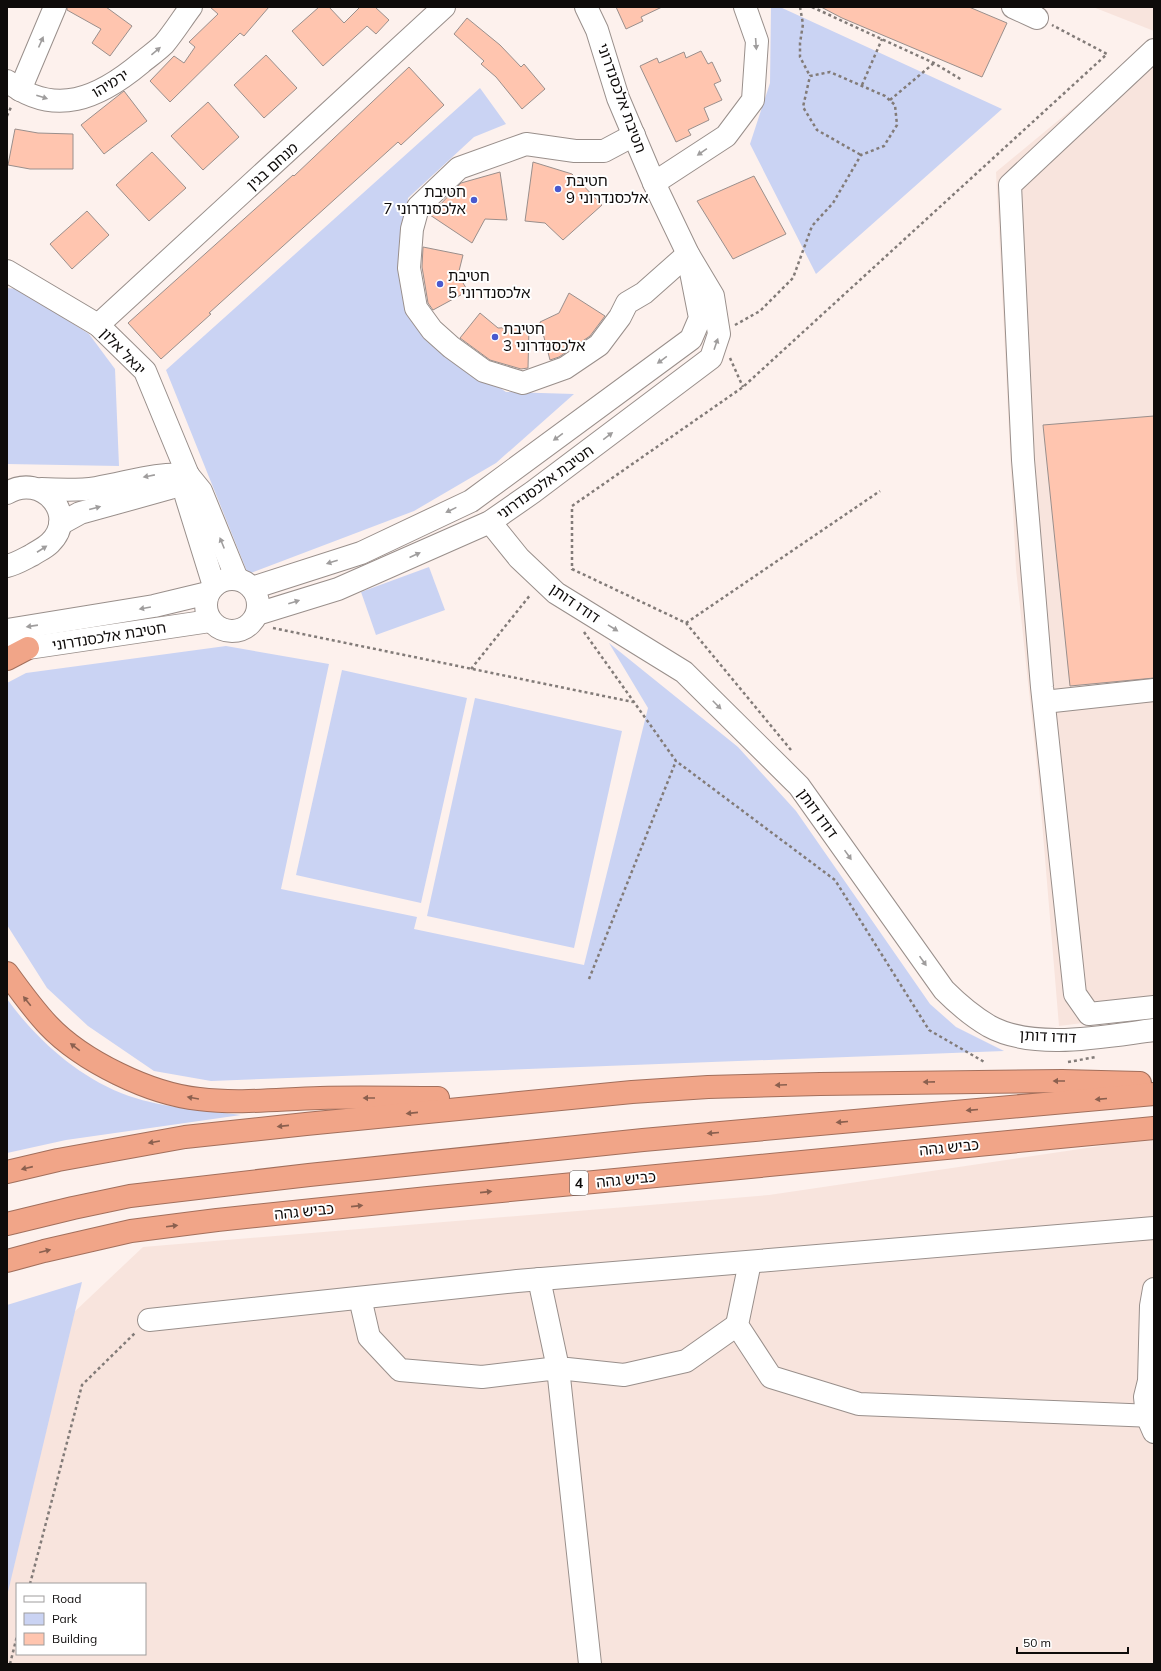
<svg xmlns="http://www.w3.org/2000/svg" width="1161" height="1671" font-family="Mulish,'Noto Sans Hebrew',sans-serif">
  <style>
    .built { fill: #f8e4dd; fill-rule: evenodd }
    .green { fill: #cad3f3 }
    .building { fill: #ffc5af; stroke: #9a8f8c }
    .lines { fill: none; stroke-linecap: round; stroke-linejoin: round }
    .minor-casing { stroke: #998f8b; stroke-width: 24 }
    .highway-casing { stroke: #a26f5c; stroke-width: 24 }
    .path { stroke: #827b78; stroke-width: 2.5; stroke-dasharray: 3 3; stroke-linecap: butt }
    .minor { stroke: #fff; stroke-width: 22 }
    .highway { stroke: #f1a588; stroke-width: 22 }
    .oneway { fill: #9f9d9d }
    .oneway2 { fill: #8b604f }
    .poi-dot { fill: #4959ce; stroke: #fff; stroke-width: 1.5 }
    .labels { text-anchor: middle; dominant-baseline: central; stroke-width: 4; stroke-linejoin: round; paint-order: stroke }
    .shield { fill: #fff; stroke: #565454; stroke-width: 1 }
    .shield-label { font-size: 14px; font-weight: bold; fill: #0e0b0a }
    .street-label { font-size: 15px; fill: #0e0b0a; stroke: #fff }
    .poi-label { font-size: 15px; fill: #0e0b0a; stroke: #fff; text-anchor: start }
  </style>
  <rect width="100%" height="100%" fill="#fdf1ed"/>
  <g class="built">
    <polygon points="1093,7 1154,7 1154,31"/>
    <polygon points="1154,41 1154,1014 1059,1026 1039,786 1016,569 996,172"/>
    <path d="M1154 1138V1664H7V1590L70 1316 143 1247 769 1195ZM17 1584H145V1654H17Z"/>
  </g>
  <g class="green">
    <polygon points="771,7 780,7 1002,109 816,274 750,144 770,83"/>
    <polygon points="480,88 506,124 474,137 408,198 399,277 413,318 457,359 506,392 574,394 496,463 414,511 248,574 166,370"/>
    <polygon points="7,288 19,289 89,334 115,369 119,466 7,464"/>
    <polygon points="429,567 445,610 376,635 361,592"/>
    <polygon points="609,643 738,747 796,811 930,1004 956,1027 1004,1051 211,1081 154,1071 88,1026 47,988 7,925 7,683 26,673 226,646 329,664 281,889 417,917 414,929 584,965 648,708"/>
    <polygon points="342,670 467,698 421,903 296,875"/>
    <polygon points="475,698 622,731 574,948 427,916"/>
    <path d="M7 999C35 1038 76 1075 121 1093 159 1108 201 1110 241 1115L66 1140 7 1153Z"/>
    <polygon points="82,1282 7,1596 7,1305"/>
  </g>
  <g class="building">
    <polygon points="67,7 106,7 132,26 110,56 92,43 101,29 67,10"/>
    <polygon points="210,7 269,7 244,36 240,33 170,102 150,81 174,56 184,63 195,47 189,42 218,14"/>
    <polygon points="319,7 329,7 344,23 360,7 375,7 389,20 376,34 367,26 323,66 292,31"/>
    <polygon points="616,7 662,7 641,17 643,21 626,29"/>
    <polygon points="821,7 969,7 1007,23 982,77 842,18"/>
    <polygon points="467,18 500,45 521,67 524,64 545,89 522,109 496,77 481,64 484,61 454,34"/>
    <polygon points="701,51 708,64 712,62 721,81 714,84 722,100 704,108 709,120 688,130 691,135 676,142 640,66 657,58 659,63 684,52 686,58"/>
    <polygon points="266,55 297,88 264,118 234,85"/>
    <polygon points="409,67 444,105 401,145 398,142 209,313 211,314 161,359 128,323 293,175 294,176"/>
    <polygon points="124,91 147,121 104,154 81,125"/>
    <polygon points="208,102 239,137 203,170 171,136"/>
    <polygon points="15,129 38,133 73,134 73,169 30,169 8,165"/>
    <polygon points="152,152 186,188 149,221 116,185"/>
    <polygon points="533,162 572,174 602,205 563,240 545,223 525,221"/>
    <polygon points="500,172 507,220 485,219 472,243 430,215 461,183"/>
    <polygon points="754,176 786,234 733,259 697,201"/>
    <polygon points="87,211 109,235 72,269 50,244"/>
    <polygon points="423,247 463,255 458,275 468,291 433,310 428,303 422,267"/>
    <polygon points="569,293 605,316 590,336 559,357 550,360 540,322 559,313"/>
    <polygon points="480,313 498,328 529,327 528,368 521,369 490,360 460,338"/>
    <polygon points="1154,416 1154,678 1070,686 1043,425"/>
  </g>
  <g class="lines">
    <defs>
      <g id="minor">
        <polyline points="1013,7 1037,18"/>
        <polyline points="1154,50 1010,185 1023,460 1042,687 1075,994 1089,1014 1154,1007"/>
        <path d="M7 81C55 118 99 98 141 63 148 57 157 51 164 44 174 32 182 19 191 7"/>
        <polyline points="20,90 55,7"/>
        <polyline points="634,135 604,151 575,151 526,144 459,168 418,207 412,229 409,268 416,308 432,330 451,347 484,371 523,383 565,368 599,345 620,317 627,303 644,293 688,254"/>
        <polyline points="654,183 726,136 753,100 757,41 745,7"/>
        <polyline points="7,271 98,325 145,371 188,475 201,491 237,579"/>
        <polyline points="98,325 444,7"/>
        <polyline points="188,475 186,496 214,586"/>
        <path d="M41 489C59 490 78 491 96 488 128 483 155 472 188 475"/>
        <path d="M7 493C42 472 79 515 50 543 45 548 38 551 32 555 24 559 16 564 7 566"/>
        <path d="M490 522 519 558 556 593 684 672 799 786 944 990C958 1004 972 1016 989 1026 1034 1051 1106 1036 1154 1030"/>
        <polyline points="60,524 80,513 170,488 181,482 188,475"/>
        <circle cx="232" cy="605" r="26"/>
        <polyline points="252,588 361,553 471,501 691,339 700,318 690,267"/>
        <polyline points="257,614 338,589 490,522 533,492 711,358 719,334 713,296 688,254 654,183 618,98 597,30 586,7"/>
        <polyline points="7,630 154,606 208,593"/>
        <polyline points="8,651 210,621"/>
        <polyline points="1044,702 1154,690"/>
        <polyline points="750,1262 737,1325 771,1377 859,1404 1154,1416"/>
        <polyline points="539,1279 558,1368 624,1375 686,1361 737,1325"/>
        <polyline points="1154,1289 1151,1306 1149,1381 1145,1397 1147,1416 1154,1432"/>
        <polyline points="360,1298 369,1337 400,1370 482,1377 558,1368 590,1664"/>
        <polyline points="149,1320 517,1281 1154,1228"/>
      </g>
      <g id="highway">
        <polyline points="7,659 28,648"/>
        <path d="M7 973C20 991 33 1009 48 1025 82 1061 150 1094 199 1099 239 1104 280 1099 320 1098 359 1097 399 1098 438 1098"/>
        <polyline points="7,1172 58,1160 185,1137 306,1124 632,1092 708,1087 820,1084 1062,1081 1140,1083"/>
        <polyline points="7,1224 73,1208 130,1196 309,1175 643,1140 1154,1094"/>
        <polyline points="7,1261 44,1251 131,1231 217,1220 428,1198 1154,1128"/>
      </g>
    </defs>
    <use href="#minor" class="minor-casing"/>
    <use href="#highway" class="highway-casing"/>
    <g class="path">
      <polyline points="800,7 803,24 800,43 800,57 810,76"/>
      <polyline points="812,7 934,63 962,80"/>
      <polyline points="862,85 882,39"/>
      <polyline points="890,100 934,63"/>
      <polyline points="7,116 12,105"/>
      <polyline points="735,325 760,311 793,278 812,226 833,203 861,155 884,146 897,125 895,105 885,96 830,72 810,76 803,107 817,130 861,155"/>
      <polyline points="730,358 743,387"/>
      <polyline points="686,623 880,491"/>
      <polyline points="273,628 633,702"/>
      <polyline points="584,632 676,761 835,880 929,1030 986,1063"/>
      <polyline points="471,669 531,594"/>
      <polyline points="791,750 686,623 572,569 572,506 743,387 1107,54 1052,25"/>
      <polyline points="589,979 676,761"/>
      <polyline points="1068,1062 1096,1057"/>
      <polyline points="30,1584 82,1385 136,1332"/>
      <polyline points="10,1664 17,1636"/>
    </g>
    <use href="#minor" class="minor"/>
    <use href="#highway" class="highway"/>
  </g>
  <defs><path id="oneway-solid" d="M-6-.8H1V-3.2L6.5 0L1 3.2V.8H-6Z"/></defs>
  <g class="oneway">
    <use href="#oneway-solid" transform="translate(41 42) rotate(-66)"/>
    <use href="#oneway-solid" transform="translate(756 44) rotate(86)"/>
    <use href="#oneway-solid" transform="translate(156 51) rotate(-40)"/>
    <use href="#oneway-solid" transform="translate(42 97) rotate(18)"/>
    <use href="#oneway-solid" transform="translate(702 152) rotate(145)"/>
    <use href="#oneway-solid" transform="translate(716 344) rotate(-71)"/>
    <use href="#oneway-solid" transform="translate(662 360) rotate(144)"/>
    <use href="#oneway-solid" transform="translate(608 436) rotate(-37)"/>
    <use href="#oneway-solid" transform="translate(558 437) rotate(144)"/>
    <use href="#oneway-solid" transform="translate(149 476) rotate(169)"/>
    <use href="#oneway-solid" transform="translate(95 508) rotate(-15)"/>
    <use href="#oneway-solid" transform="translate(451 510) rotate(154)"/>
    <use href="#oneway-solid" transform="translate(222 543) rotate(-112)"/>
    <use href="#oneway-solid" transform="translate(42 549) rotate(-33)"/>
    <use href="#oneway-solid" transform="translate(415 555) rotate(-24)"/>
    <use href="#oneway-solid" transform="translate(332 562) rotate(162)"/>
    <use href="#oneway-solid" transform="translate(294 602) rotate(-17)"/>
    <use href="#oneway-solid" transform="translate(145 608) rotate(170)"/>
    <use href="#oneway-solid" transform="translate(32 626) rotate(172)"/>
    <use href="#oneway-solid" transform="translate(613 628) rotate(32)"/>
    <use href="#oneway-solid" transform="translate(717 705) rotate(45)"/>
    <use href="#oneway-solid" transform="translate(848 855) rotate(55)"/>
    <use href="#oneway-solid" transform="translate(923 961) rotate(55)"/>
  </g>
  <g class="oneway2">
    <use href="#oneway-solid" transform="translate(27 1001) rotate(-129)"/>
    <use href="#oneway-solid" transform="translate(75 1047) rotate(-143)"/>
    <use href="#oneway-solid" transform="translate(1059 1081) rotate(-180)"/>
    <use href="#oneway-solid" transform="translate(929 1082) rotate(179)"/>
    <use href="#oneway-solid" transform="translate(781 1085) rotate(178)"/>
    <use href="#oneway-solid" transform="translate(193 1098) rotate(-170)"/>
    <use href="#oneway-solid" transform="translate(369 1098) rotate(-180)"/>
    <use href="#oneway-solid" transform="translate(1101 1099) rotate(175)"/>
    <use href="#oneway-solid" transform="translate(972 1110) rotate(175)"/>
    <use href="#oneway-solid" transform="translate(412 1113) rotate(174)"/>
    <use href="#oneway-solid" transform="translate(842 1122) rotate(175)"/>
    <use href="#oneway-solid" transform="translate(283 1126) rotate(174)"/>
    <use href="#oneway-solid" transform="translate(713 1133) rotate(175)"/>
    <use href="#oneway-solid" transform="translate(154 1142) rotate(170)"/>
    <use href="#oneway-solid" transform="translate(27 1168) rotate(167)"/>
    <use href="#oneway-solid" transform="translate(486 1192) rotate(-6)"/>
    <use href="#oneway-solid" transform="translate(357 1206) rotate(-6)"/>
    <use href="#oneway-solid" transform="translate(172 1226) rotate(-7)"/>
    <use href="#oneway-solid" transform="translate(45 1251) rotate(-14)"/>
  </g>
  <g class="poi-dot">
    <circle cx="558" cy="189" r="4"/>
    <circle cx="474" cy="200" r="4"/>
    <circle cx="440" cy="284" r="4"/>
    <circle cx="495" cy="337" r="4"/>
  </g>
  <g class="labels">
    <rect class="shield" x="570" y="1171" width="18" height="24" rx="3"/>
    <g class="shield-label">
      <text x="579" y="1183">4</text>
    </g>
    <g class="street-label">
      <text transform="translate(110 83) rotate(-31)">ירמיהו</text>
      <text transform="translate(622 98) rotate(70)">חטיבת אלכסנדרוני</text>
      <text transform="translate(272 166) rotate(-42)">מנחם בגין</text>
      <text transform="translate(123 351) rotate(46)">יגאל אלון</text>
      <text transform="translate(545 482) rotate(-36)">חטיבת אלכסנדרוני</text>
      <text transform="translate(575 603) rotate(34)">דודו דותן</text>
      <text transform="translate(109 636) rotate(-9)">חטיבת אלכסנדרוני</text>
      <text transform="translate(818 813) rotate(54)">דודו דותן</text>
      <text transform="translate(1048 1036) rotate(3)">דודו דותן</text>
      <text transform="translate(949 1147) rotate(-6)">כביש גהה</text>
      <text transform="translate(626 1179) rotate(-6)">כביש גהה</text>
      <text transform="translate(304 1211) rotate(-6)">כביש גהה</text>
    </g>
    <g class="poi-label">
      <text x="566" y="180">חטיבת<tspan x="566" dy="17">אלכסנדרוני 9</tspan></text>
      <text x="466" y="191" text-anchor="end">חטיבת<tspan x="466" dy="17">אלכסנדרוני 7</tspan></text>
      <text x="448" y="275">חטיבת<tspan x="448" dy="17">אלכסנדרוני 5</tspan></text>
      <text x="503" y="328">חטיבת<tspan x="503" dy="17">אלכסנדרוני 3</tspan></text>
    </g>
  </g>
  <rect width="1161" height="1671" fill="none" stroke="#0e0b0a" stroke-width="16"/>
  <rect x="16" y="1583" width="130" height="72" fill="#ffffff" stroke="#9f9d9d"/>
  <rect x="24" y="1596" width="20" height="6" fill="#ffffff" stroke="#9f9d9d"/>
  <text x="52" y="1603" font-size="12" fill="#0e0b0a">Road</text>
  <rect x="24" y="1613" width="20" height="12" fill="#cad3f3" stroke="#9f9d9d"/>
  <text x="52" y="1623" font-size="12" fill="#0e0b0a">Park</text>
  <rect x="24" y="1633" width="20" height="12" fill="#ffc5af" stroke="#9f9d9d"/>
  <text x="52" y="1643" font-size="12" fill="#0e0b0a">Building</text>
  <path d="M1017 1647v6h111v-6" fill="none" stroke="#0e0b0a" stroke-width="2"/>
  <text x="1023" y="1647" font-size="12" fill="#0e0b0a" stroke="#ffffff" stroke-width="3" paint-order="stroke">50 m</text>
</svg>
